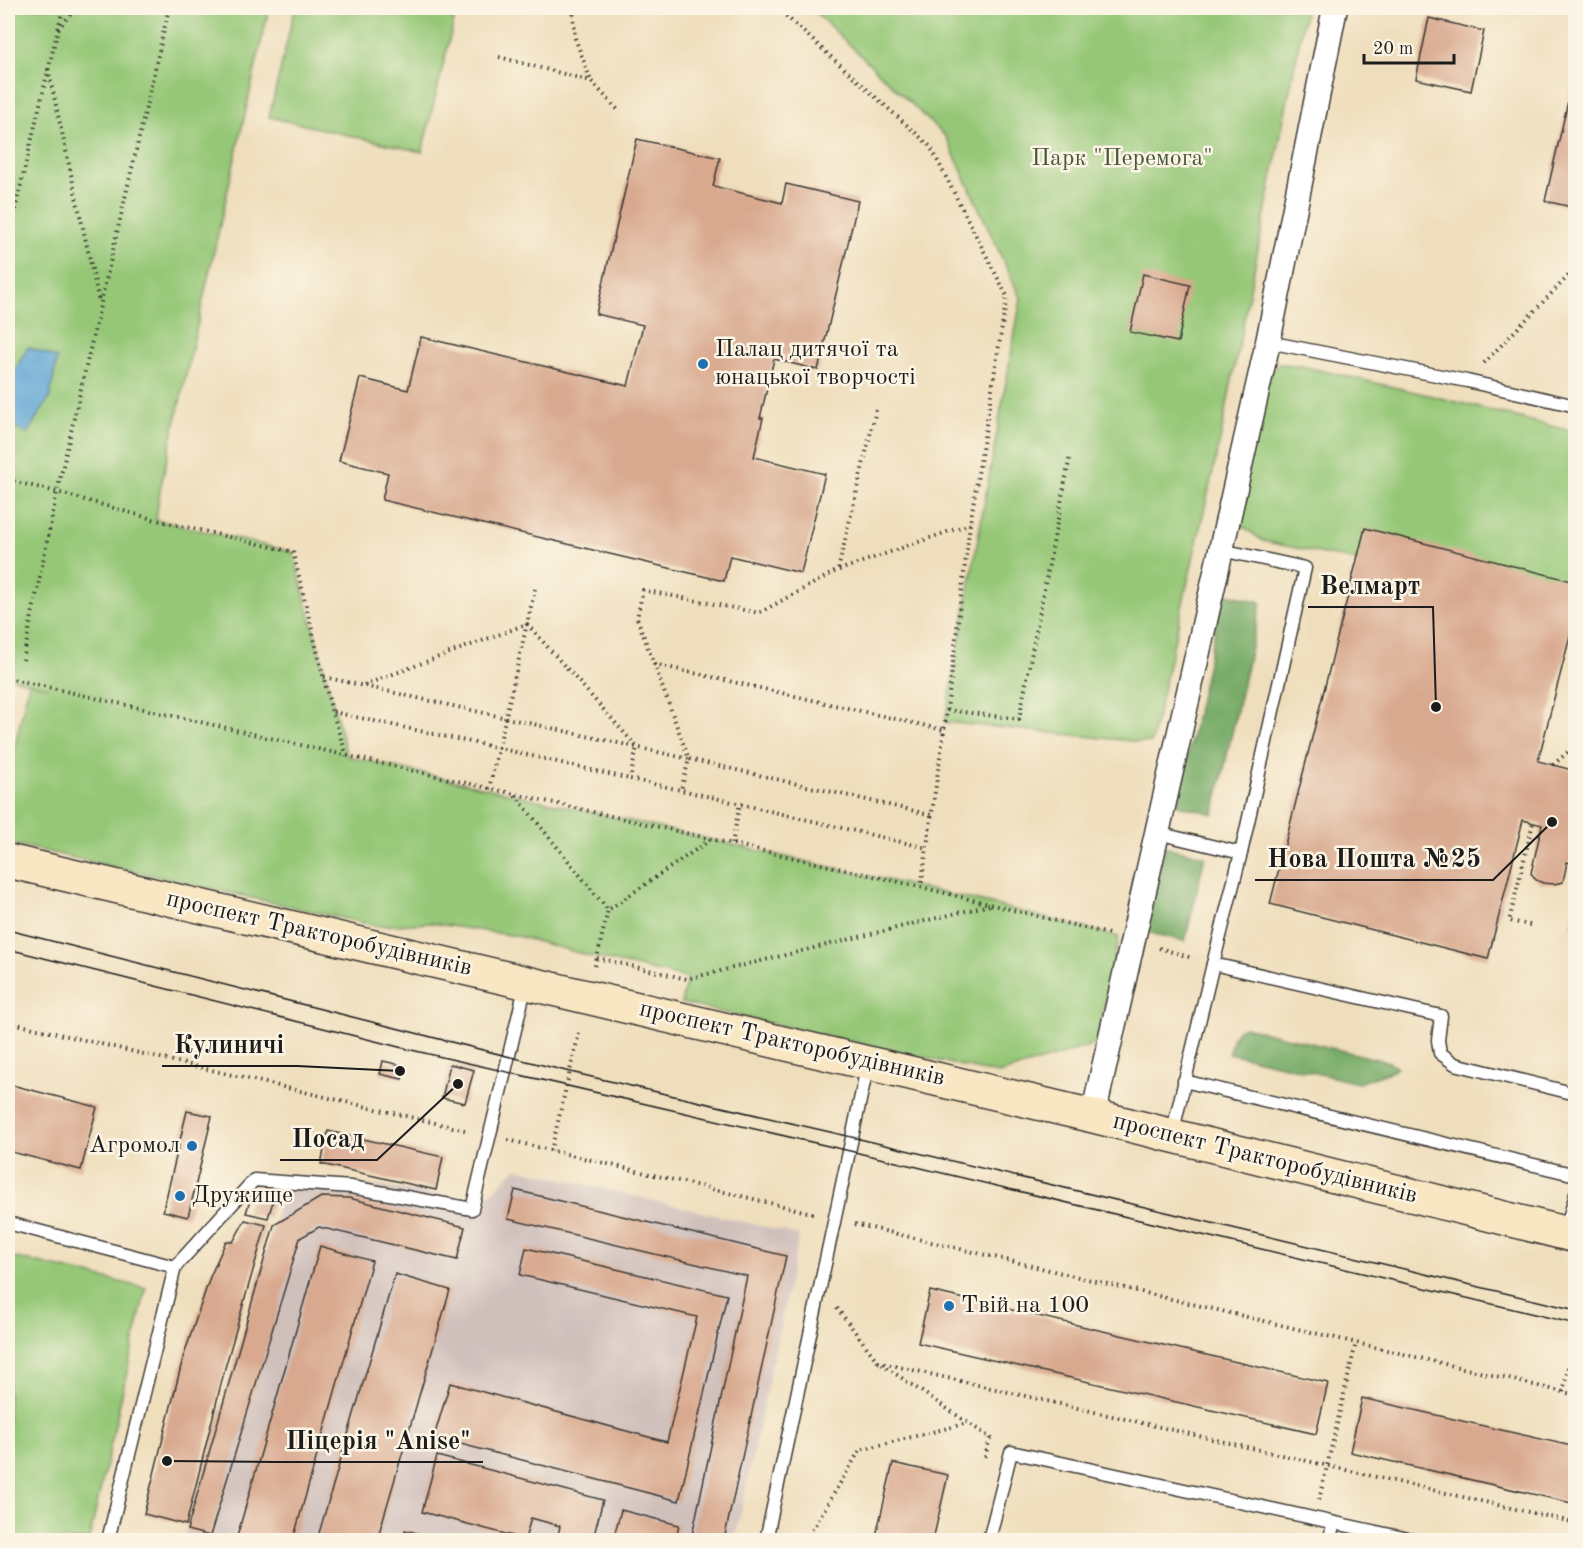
<svg xmlns="http://www.w3.org/2000/svg" width="1583" height="1548" font-family="'Old Standard TT',serif">
  <style>
    .industrial { fill: #d0c0bc }
    .green { fill: #95c777; stroke: #58724a; stroke-width: 1.5 }
    .forest { fill: #78ac68; stroke: #4a6442; stroke-width: 1.5 }
    .water { fill: #60a6d6; stroke: #3e6179; stroke-width: 1.5 }
    .building { fill: #d8a98e }
    .lines { fill: none; stroke-linecap: round; stroke-linejoin: round }
    .lane-casing { stroke: #3c3934; stroke-width: 15 }
    .street-casing { stroke: #3c3934; stroke-width: 27 }
    .secondary-casing { stroke: #3c3934; stroke-width: 36 }
    .path { stroke: #3c3934; stroke-width: 4; stroke-dasharray: 1.5 4.5; stroke-linecap: butt }
    .lane { stroke: #fff; stroke-width: 12 }
    .street { stroke: #fff; stroke-width: 24 }
    .secondary { stroke: #f9e7c3; stroke-width: 33 }
    .tram { stroke: #1c1c1c; stroke-width: 1.5 }
    .poi-dot { fill: #1f6fb2; stroke: #fcf5e5; stroke-width: 2 }
    .labels { text-anchor: middle; dominant-baseline: central; stroke-width: 5; stroke-linejoin: round; paint-order: stroke }
    .park-label { font-size: 24px; fill: #46583c; stroke: #fcf5e5 }
    .poi-label { font-size: 24px; fill: #1c1c1c; stroke: #fcf5e5; text-anchor: start }
    .street-label { font-size: 24px; fill: #1c1c1c; stroke: #fcf5e5 }
    .leader { fill: none; stroke: #1c1c1c; stroke-width: 2 }
    .callout-dot { fill: #1c1c1c; stroke: #fcf5e5; stroke-width: 2 }
    .callout-label { font-size: 26px; text-anchor: middle; font-weight: bold; fill: #1c1c1c; stroke: #fcf5e5; stroke-width: 5; stroke-linejoin: round; paint-order: stroke }
  </style>
  <rect width="100%" height="100%" fill="#fcf5e5"/>
  <filter id="ink" filterUnits="userSpaceOnUse"><feTurbulence type="fractalNoise" baseFrequency=".0167" numOctaves="2"/><feDisplacementMap in="SourceGraphic" scale="12" xChannelSelector="R" yChannelSelector="G"/><feConvolveMatrix kernelMatrix="1 2 1 2 8 2 1 2 1" color-interpolation-filters="sRGB"/></filter>
  <filter id="wash" filterUnits="userSpaceOnUse"><feTurbulence type="fractalNoise" baseFrequency=".008" numOctaves="4" result="noise"/><feDisplacementMap in="SourceGraphic" scale="24" xChannelSelector="R" yChannelSelector="G"/><feGaussianBlur stdDeviation="1.35" result="paint"/><feColorMatrix in="noise" values="0 0 0 0 0 0 0 0 0 0 0 0 0 0 0 0 0 1.4 0 .05"/><feComposite in="paint" operator="in"/></filter>
  <g filter="url(#wash)">
    <rect width="100%" height="100%" fill="#efdebc"/>
    <polygon class="industrial" points="516,1168 799,1235 735,1540 200,1540 184,1536 288,1174 484,1201"/>
    <g class="green">
      <polygon points="8,8 269,8 160,490 156,520 293,552 347,756 991,904 1119,937 1096,1044 998,1074 681,1003 687,978 597,958 517,936 431,923 377,926 8,843 8,776 29,683 47,687 8,677"/>
      <polygon points="295,8 457,8 422,152 269,117"/>
      <polygon points="811,8 1306,8 1219,445 1151,743 945,722 1021,299 946,137"/>
      <polygon points="1279,364 1297,365 1437,397 1575,432 1575,582 1357,561 1263,541 1241,525 1235,513 1265,374"/>
      <polygon points="8,1256 146,1288 89,1540 8,1540"/>
    </g>
    <g class="forest">
      <polygon points="1223,593 1261,602 1214,814 1177,805"/>
      <polygon points="1165,847 1205,856 1185,941 1145,932"/>
      <path d="M1245 1027 1389 1062 1397 1067 1393 1071 1358 1083 1229 1053C1232 1041 1232 1030 1245 1027Z"/>
    </g>
    <polygon class="water" points="28,347 57,358 50,397 27,433 8,425 8,389 9,381"/>
    <g id="blocks">
      <g class="building">
        <polygon points="1429,18 1484,31 1471,91 1416,79"/>
        <polygon points="1576,67 1576,208 1545,201"/>
        <polygon points="637,139 720,158 713,186 782,203 786,184 858,201 818,370 774,359 760,418 763,418 754,457 825,474 801,573 730,556 724,581 382,500 388,473 339,461 360,378 408,390 421,337 628,386 643,325 596,314"/>
        <polygon points="1143,274 1190,285 1178,342 1130,332"/>
        <polygon points="1365,528 1576,582 1576,613 1538,761 1576,771 1576,865 1567,862 1563,882 1554,884 1543,883 1536,880 1531,873 1542,825 1523,820 1488,959 1270,904"/>
        <polygon points="1575,911 1576,912 1576,929 1571,927"/>
        <polygon points="383,1061 405,1066 402,1079 380,1074"/>
        <polygon points="450,1064 474,1070 465,1103 442,1098"/>
        <polygon points="8,1084 97,1107 81,1170 8,1151"/>
        <polygon points="187,1111 212,1116 188,1217 163,1211"/>
        <polygon points="328,1131 443,1157 436,1190 321,1164"/>
        <polygon points="255,1185 276,1191 268,1218 246,1213"/>
        <polygon points="515,1190 786,1256 724,1540 691,1540 747,1276 508,1219"/>
        <polygon points="321,1197 349,1198 465,1227 457,1260 319,1227 300,1238 210,1536 187,1530 274,1225"/>
        <polygon points="245,1220 266,1225 225,1368 186,1525 144,1514 183,1358 210,1277 226,1241 233,1242"/>
        <polygon points="320,1246 372,1261 293,1540 236,1540"/>
        <polygon points="526,1248 727,1295 679,1501 434,1437 450,1383 667,1442 697,1317 520,1275"/>
        <polygon points="395,1274 450,1290 377,1540 317,1540"/>
        <polygon points="930,1291 1328,1383 1316,1434 918,1343"/>
        <polygon points="1362,1398 1576,1447 1576,1504 1350,1452"/>
        <polygon points="437,1456 603,1500 594,1535 589,1533 587,1540 557,1540 560,1526 531,1518 525,1539 422,1512"/>
        <polygon points="893,1463 948,1475 933,1540 875,1540"/>
        <polygon points="621,1510 679,1525 675,1540 613,1540"/>
        <polygon points="405,1530 444,1540 403,1540"/>
      </g>
    </g>
  </g>
  <g filter="url(#ink)">
    <use href="#blocks" fill-opacity="0" stroke="#3c3934" stroke-width="1.5"/>
    <g class="lines">
      <defs>
        <g id="lane">
          <polyline points="1268,342 1467,381 1576,406"/>
          <polyline points="1221,550 1305,568 1241,853 1213,964 1441,1016 1438,1040 1440,1053 1455,1064 1576,1094"/>
          <polyline points="1157,833 1241,853"/>
          <polyline points="1184,1081 1576,1175"/>
          <polyline points="1172,1134 1213,964"/>
          <polyline points="8,1223 175,1267"/>
          <polyline points="1565,1233 1576,1194"/>
          <polyline points="108,1540 175,1267 254,1180 351,1187 472,1209 526,984"/>
          <polyline points="766,1540 868,1063"/>
          <polyline points="989,1540 1011,1452 1413,1540"/>
          <polyline points="1329,1540 1334,1523"/>
        </g>
        <polyline id="street" points="1093,1116 1268,342 1335,8"/>
        <polyline id="secondary" points="8,861 1093,1116 1576,1236"/>
      </defs>
      <use href="#lane" class="lane-casing"/>
      <use href="#street" class="street-casing"/>
      <use href="#secondary" class="secondary-casing"/>
      <g class="path">
        <polyline points="573,8 575,38 591,81"/>
        <polyline points="777,8 930,146 1007,296 970,524 947,710 921,887"/>
        <polyline points="58,29 76,8"/>
        <polyline points="499,57 591,81 620,112"/>
        <polyline points="48,69 99,301"/>
        <polyline points="8,239 63,8"/>
        <polyline points="1484,363 1576,268"/>
        <polyline points="876,410 838,570 759,613 643,590 637,618 689,759 932,815"/>
        <polyline points="8,480 57,492 156,520 293,552 332,712 347,756"/>
        <polyline points="839,570 970,524"/>
        <polyline points="23,660 57,492 169,8"/>
        <polyline points="654,664 944,730"/>
        <polyline points="324,677 689,759 681,790 927,848"/>
        <polyline points="8,678 921,887 1109,934"/>
        <polyline points="364,685 527,624 637,747 630,779 681,790"/>
        <polyline points="947,710 1019,719 1070,456"/>
        <polyline points="333,712 498,748 630,779"/>
        <polyline points="1553,765 1576,745"/>
        <polyline points="489,789 535,589"/>
        <polyline points="515,795 608,910"/>
        <polyline points="732,844 740,803"/>
        <polyline points="1530,925 1509,921 1533,823"/>
        <polyline points="1159,948 1192,958"/>
        <polyline points="597,958 687,979 990,905"/>
        <polyline points="595,966 608,910 710,840"/>
        <polyline points="8,1022 469,1131"/>
        <polyline points="508,1140 816,1214"/>
        <polyline points="551,1151 579,1033"/>
        <polyline points="855,1224 1576,1395"/>
        <polyline points="837,1308 878,1362 995,1441"/>
        <polyline points="878,1362 1576,1523"/>
        <polyline points="1563,1392 1576,1329"/>
        <polyline points="985,1457 990,1438"/>
        <polyline points="1319,1500 1356,1343"/>
        <polyline points="806,1540 860,1450 968,1423"/>
        <polyline points="964,1540 966,1532"/>
        <polyline points="1283,1540 1291,1535"/>
      </g>
      <use href="#lane" class="lane"/>
      <use href="#street" class="street"/>
      <use href="#secondary" class="secondary"/>
      <g class="tram">
        <polyline points="8,930 566,1071 843,1135 1576,1310"/>
        <polyline points="8,949 407,1049 850,1151 1576,1324"/>
      </g>
    </g>
  </g>
  <g class="poi-dot">
    <circle cx="703" cy="364" r="6"/>
    <circle cx="192" cy="1146" r="6"/>
    <circle cx="180" cy="1196" r="6"/>
    <circle cx="949" cy="1306" r="6"/>
  </g>
  <g class="labels">
    <g class="park-label">
      <text x="1122" y="159">Парк "Перемога"</text>
    </g>
    <g class="poi-label">
      <text x="715" y="350">Палац дитячої та<tspan x="715" dy="28">юнацької творчості</tspan></text>
      <text x="180" y="1146" text-anchor="end">Агромол</text>
      <text x="192" y="1196">Дружище</text>
      <text x="961" y="1306">Твій на 100</text>
    </g>
    <g class="street-label">
      <text transform="translate(319 934) rotate(13)">проспект Тракторобудівників</text>
      <text transform="translate(792 1044) rotate(13)">проспект Тракторобудівників</text>
      <text transform="translate(1265 1159) rotate(14)">проспект Тракторобудівників</text>
    </g>
  </g>
  <path class="leader" d="M1436 707L1433 607H1308M1552 822L1493 880H1255M400 1071L297 1066H162M458 1084L377 1160H280M167 1461L274 1462H483"/>
  <g class="callout-dot">
    <circle cx="1436" cy="707" r="6"/>
    <circle cx="1552" cy="822" r="6"/>
    <circle cx="400" cy="1071" r="6"/>
    <circle cx="458" cy="1084" r="6"/>
    <circle cx="167" cy="1461" r="6"/>
  </g>
  <g class="callout-label">
    <text x="1370" y="594">Велмарт</text>
    <text x="1374" y="867">Нова Пошта №25</text>
    <text x="229" y="1053">Кулиничі</text>
    <text x="328" y="1147">Посад</text>
    <text x="378" y="1449">Піцерія "Anise"</text>
  </g>
  <rect width="1583" height="1548" fill="none" stroke="#fcf5e5" stroke-width="30"/>
  <path d="M1364 54v9h90v-9" fill="none" stroke="#1c1c1c" stroke-width="3"/>
  <text x="1373" y="54" font-size="18" fill="#1c1c1c" stroke="#fcf5e5" stroke-width="4.5" paint-order="stroke">20 m</text>
</svg>
